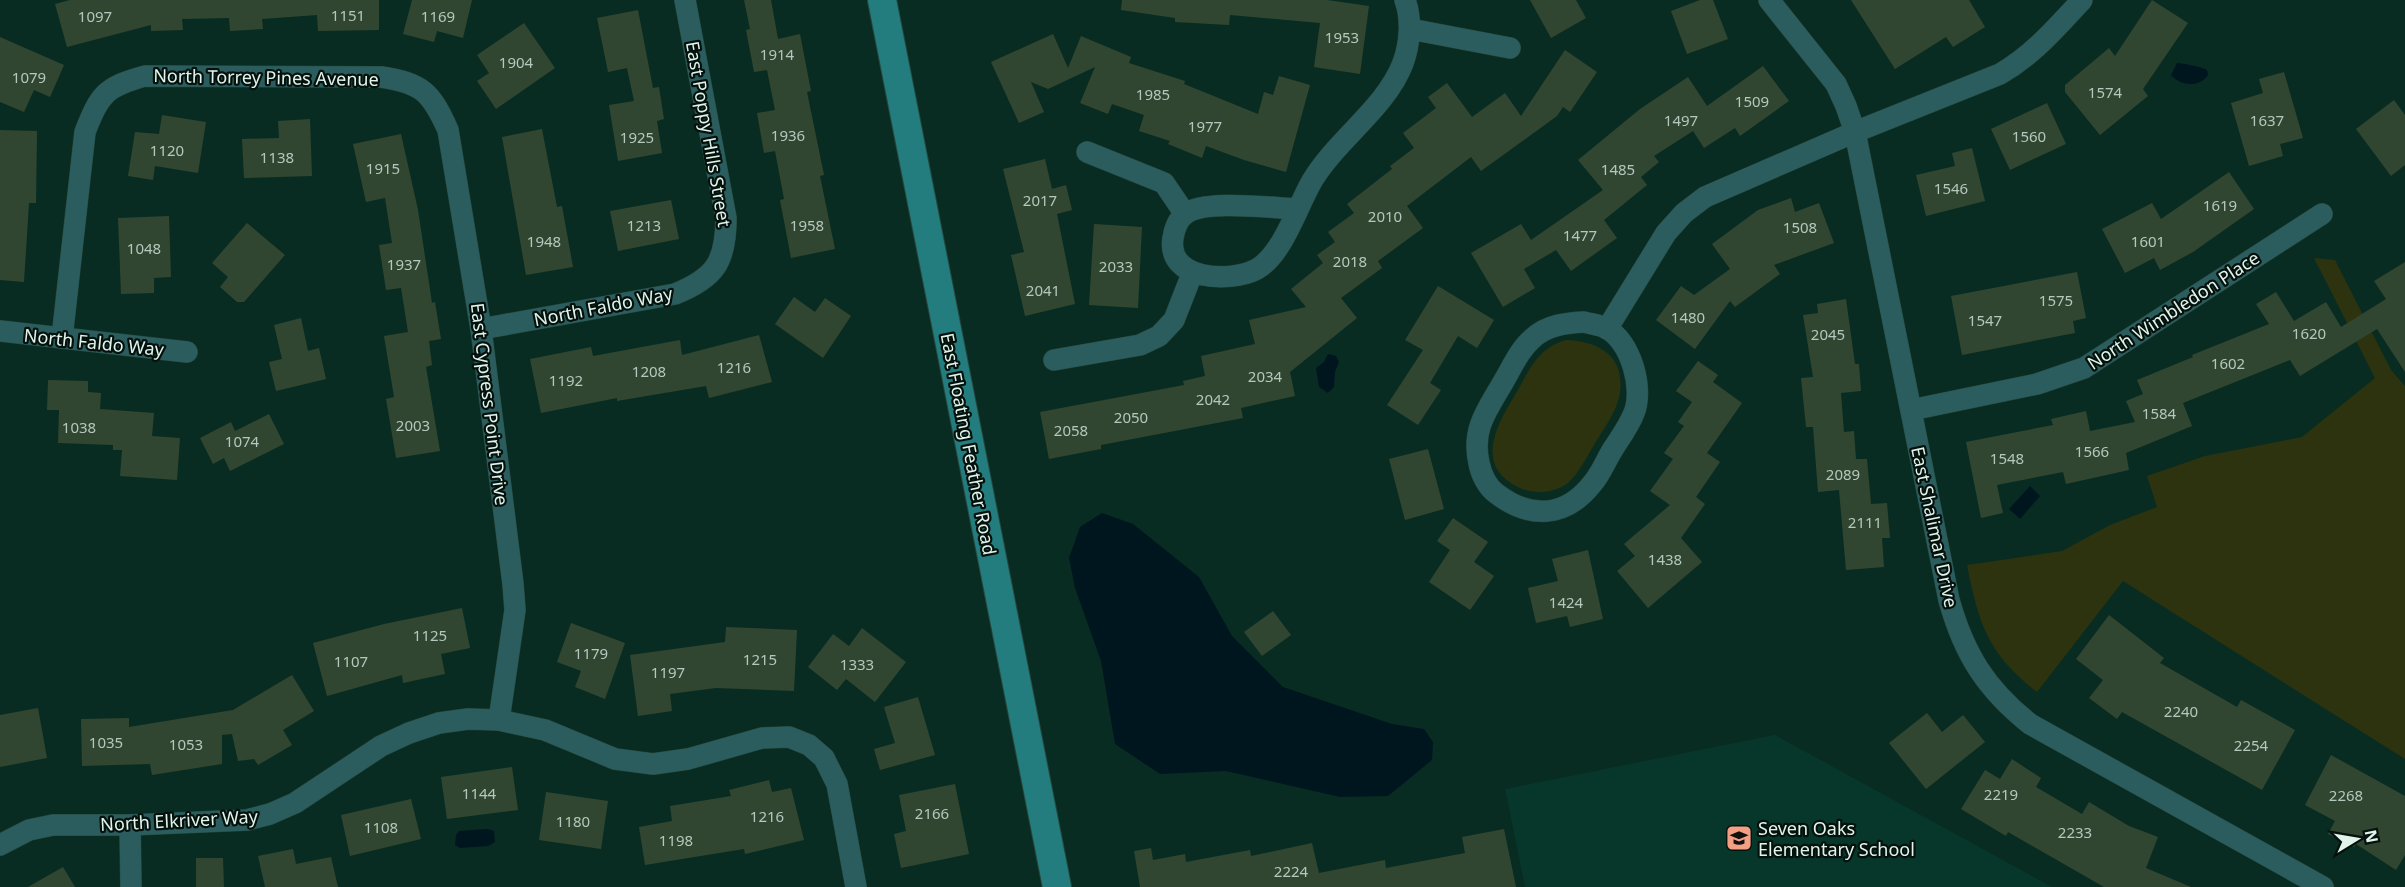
<svg xmlns="http://www.w3.org/2000/svg" width="2405" height="887" font-family="'Noto Sans',sans-serif">
  <style>
    .built { fill: #07362a }
    .green { fill: #2d330e }
    .water { fill: #00161f }
    .building { fill: #314631 }
    .lines { fill: none; stroke-linecap: round; stroke-linejoin: round }
    .street-casing { stroke: #27483e; stroke-width: 22 }
    .secondary-casing { stroke: #27483e; stroke-width: 30 }
    .street { stroke: #2b5d5e; stroke-width: 21 }
    .secondary { stroke: #237d7e; stroke-width: 28 }
    .labels { text-anchor: middle; dominant-baseline: central; stroke-width: 4.5; stroke-linejoin: round; paint-order: stroke }
    .number-label { font-size: 15px; fill: #b5c8bd }
    .street-label { font-size: 18px; fill: #e1f4ec; stroke: #04110c }
    .poi-label { font-size: 18px; fill: #e1f4ec; stroke: #04110c; text-anchor: start }
  </style>
  <rect width="100%" height="100%" fill="#092c22"/>
  <polygon class="built" points="1774,735 1775,735 2052,887 1525,887 1505,789"/>
  <g class="green">
    <path d="M2314 258 2335 260 2391 370 2405 386V759L2123 581 2037 692C1988 654 1979 625 1967 565L2062 551 2110 525 2157 507 2147 476 2205 456 2302 437 2375 378Z"/>
    <path d="M1566 340C1597 341 1625 355 1620 392 1618 410 1603 430 1594 445 1586 458 1579 473 1568 483 1553 494 1532 495 1516 486 1474 464 1498 423 1515 395 1529 371 1537 348 1566 340Z"/>
  </g>
  <g class="water">
    <path d="M2177 63C2183 63 2202 67 2207 70L2208 75C2200 88 2180 86 2171 75Z"/>
    <polygon points="1328,354 1336,356 1339,362 1335,372 1334,387 1328,393 1319,387 1316,368 1324,362"/>
    <polygon points="2030,486 2040,496 2020,519 2009,509"/>
    <polygon points="1102,513 1133,524 1199,577 1232,636 1283,687 1392,724 1424,729 1433,742 1432,760 1388,796 1340,797 1226,771 1160,774 1115,744 1101,661 1075,588 1069,558 1080,527"/>
    <polygon points="487,829 494,831 495,842 488,846 460,848 455,845 456,835 459,831"/>
  </g>
  <g class="building">
    <polygon points="70,0 379,0 379,30 318,31 317,15 262,19 263,29 230,31 229,18 182,19 183,30 151,31 151,25 67,47 55,4"/>
    <polygon points="412,0 472,0 463,38 437,31 434,42 403,34"/>
    <polygon points="744,0 771,0 778,39 800,34 811,91 807,92 824,175 820,176 835,249 791,258 780,200 784,199 775,151 764,153 757,113 775,110 767,70 754,72 746,30 750,29"/>
    <polygon points="1122,0 1327,0 1369,6 1360,74 1314,67 1320,23 1230,15 1229,25 1175,22 1175,18 1121,10"/>
    <polygon points="1530,0 1576,0 1586,18 1551,38"/>
    <polygon points="1700,0 1713,0 1728,39 1687,54 1671,11"/>
    <polygon points="1851,0 1969,0 1985,27 1953,47 1946,37 1895,69"/>
    <polygon points="2152,0 2188,23 2143,89 2148,96 2100,135 2065,92 2065,85 2109,48 2115,56"/>
    <polygon points="638,10 653,88 659,87 664,119 657,121 662,153 618,161 609,105 634,101 627,68 608,72 597,18"/>
    <polygon points="524,23 555,68 496,109 477,81 489,73 477,55"/>
    <polygon points="1053,34 1068,68 1081,36 1131,57 1129,63 1185,81 1184,84 1258,114 1264,92 1273,95 1279,76 1310,85 1286,172 1244,160 1206,146 1202,158 1168,144 1170,141 1139,131 1144,115 1112,104 1108,114 1080,103 1095,67 1048,89 1031,82 1044,112 1019,123 991,62"/>
    <polygon points="0,37 64,65 50,97 34,90 24,112 0,102"/>
    <polygon points="1565,50 1597,72 1570,112 1563,107 1557,116 1481,171 1471,157 1407,206 1423,228 1378,261 1382,268 1341,298 1357,318 1290,372 1295,396 1241,408 1243,418 1101,445 1101,449 1049,459 1040,412 1184,385 1183,381 1205,376 1201,356 1255,344 1249,320 1306,307 1291,289 1323,263 1317,255 1335,242 1328,232 1354,213 1347,204 1392,169 1390,166 1414,148 1403,133 1436,108 1428,97 1447,83 1472,117 1505,93 1521,116"/>
    <polygon points="1763,66 1789,101 1740,136 1735,128 1704,148 1693,131 1654,156 1659,162 1641,177 1647,185 1604,220 1617,238 1571,271 1556,250 1524,269 1535,288 1503,307 1471,253 1521,224 1531,240 1603,190 1578,160 1640,109 1688,77 1707,106"/>
    <polygon points="2284,72 2303,138 2280,144 2283,156 2249,166 2231,103 2263,93 2259,79"/>
    <polygon points="2394,100 2405,115 2405,165 2391,176 2356,129"/>
    <polygon points="2047,103 2066,144 2010,170 1991,129"/>
    <polygon points="162,115 206,122 198,173 155,166 153,180 128,176 135,132 159,134"/>
    <polygon points="310,119 312,176 244,178 242,139 279,138 278,121"/>
    <polygon points="542,129 557,207 562,206 573,267 526,275 502,137"/>
    <polygon points="0,130 37,131 36,203 29,203 24,282 0,280"/>
    <polygon points="401,134 418,210 432,303 435,302 441,339 429,341 432,365 426,367 440,451 396,458 386,399 394,397 384,336 408,332 401,288 386,290 379,245 392,243 385,198 366,202 353,144"/>
    <polygon points="1972,148 1985,201 1926,216 1916,175 1955,166 1952,153"/>
    <polygon points="1045,159 1052,189 1066,185 1072,210 1057,214 1075,304 1025,316 1011,255 1024,252 1003,169"/>
    <polygon points="2229,172 2254,209 2193,252 2160,270 2154,258 2125,273 2102,229 2152,203 2161,219"/>
    <polygon points="1791,198 1795,212 1819,203 1834,243 1774,265 1780,274 1735,307 1730,301 1695,349 1656,320 1681,286 1694,295 1730,269 1712,244 1758,210"/>
    <polygon points="671,200 679,239 618,251 610,211"/>
    <polygon points="169,216 171,277 154,278 154,293 121,294 118,218"/>
    <polygon points="247,223 285,255 244,302 237,302 220,287 228,277 212,263"/>
    <polygon points="1094,224 1142,227 1138,308 1089,305"/>
    <polygon points="2405,262 2405,372 2377,329 2300,376 2290,360 2183,403 2192,426 2126,453 2129,470 2066,484 2063,472 1997,485 2003,513 1981,518 1966,442 2053,425 2051,419 2086,411 2090,431 2135,422 2126,401 2143,394 2137,380 2193,357 2192,355 2269,324 2256,304 2276,292 2294,321 2326,302 2341,327 2386,299 2374,281"/>
    <polygon points="2077,272 2086,318 2073,321 2075,333 1962,355 1951,296"/>
    <polygon points="1438,286 1494,320 1477,348 1458,336 1430,383 1441,390 1418,425 1387,405 1423,350 1405,340"/>
    <polygon points="794,297 815,312 825,298 851,316 823,358 775,324"/>
    <polygon points="1846,299 1855,364 1859,364 1861,391 1841,393 1844,432 1854,431 1856,459 1867,459 1871,504 1887,503 1890,538 1882,538 1884,567 1846,570 1839,490 1818,492 1813,427 1806,427 1801,378 1813,377 1803,315 1818,313 1817,304"/>
    <polygon points="301,318 308,351 319,348 326,379 276,391 269,362 282,359 274,325"/>
    <polygon points="759,335 772,382 709,398 706,386 617,401 617,398 541,413 530,359 591,347 593,356 680,340 682,355"/>
    <polygon points="1698,361 1718,375 1713,382 1742,403 1707,453 1720,462 1696,497 1705,504 1681,538 1702,562 1648,608 1617,571 1635,556 1624,544 1670,505 1650,491 1673,459 1664,453 1684,426 1678,422 1692,402 1676,391"/>
    <polygon points="48,380 88,381 88,392 101,393 100,409 154,413 152,436 180,438 177,480 120,476 122,450 113,450 113,445 58,443 59,410 47,410"/>
    <polygon points="269,414 284,444 230,471 224,458 213,464 200,438 231,422 235,431"/>
    <polygon points="1428,449 1444,509 1405,520 1389,459"/>
    <polygon points="1453,518 1488,542 1474,562 1494,576 1470,610 1429,582 1450,550 1437,541"/>
    <polygon points="1588,550 1603,619 1570,627 1567,616 1536,623 1528,588 1558,581 1552,559"/>
    <polygon points="462,608 470,648 441,654 445,674 403,683 402,675 327,696 313,643 384,624"/>
    <polygon points="1273,611 1291,635 1262,656 1244,632"/>
    <polygon points="2109,615 2164,658 2160,663 2237,707 2241,700 2295,730 2262,790 2122,712 2117,719 2089,698 2103,680 2076,659"/>
    <polygon points="571,623 625,643 605,699 575,687 581,671 557,662"/>
    <polygon points="726,627 797,630 794,691 716,688 670,694 672,711 638,716 630,655 725,642"/>
    <polygon points="862,628 906,662 875,702 846,679 837,690 808,667 833,634 849,646"/>
    <polygon points="292,675 314,711 283,730 292,745 258,765 254,759 238,761 232,734 222,735 222,764 152,775 150,764 82,766 81,719 129,718 129,727 233,710"/>
    <polygon points="918,697 935,755 880,770 874,749 895,743 884,707"/>
    <polygon points="38,708 47,758 0,767 0,715"/>
    <polygon points="1927,713 1942,732 1963,715 1985,742 1926,789 1889,743"/>
    <polygon points="2331,755 2405,796 2405,855 2396,870 2356,844 2354,847 2328,834 2335,821 2305,805"/>
    <polygon points="2012,759 2041,778 2036,787 2082,814 2089,802 2129,826 2158,837 2146,868 2191,887 2104,887 2008,832 2006,836 1961,809 1985,770 2000,779"/>
    <polygon points="512,767 518,810 447,819 441,777"/>
    <polygon points="769,780 772,792 791,788 804,840 745,854 744,849 645,865 639,827 672,821 670,806 731,796 729,790"/>
    <polygon points="955,784 969,854 901,868 894,834 906,831 899,795"/>
    <polygon points="546,792 608,801 601,849 539,840"/>
    <polygon points="411,799 421,839 350,856 341,815"/>
    <polygon points="1504,829 1516,887 1140,887 1134,851 1151,848 1153,860 1185,854 1186,862 1250,850 1251,856 1312,843 1319,873 1385,860 1386,868 1465,853 1462,837"/>
    <polygon points="293,849 296,864 331,857 338,887 265,887 258,856"/>
    <polygon points="196,858 223,858 224,887 196,887"/>
    <polygon points="63,867 75,887 28,887"/>
  </g>
  <g class="lines">
    <defs>
      <g id="street">
        <path d="M1769 0 1836 84 1846 106 1855 132 1949 600C1964 654 1986 689 2030 724L2323 887"/>
        <polyline points="1410,29 1510,48"/>
        <polyline points="1087,152 1164,183 1185,214"/>
        <path d="M1297 209C1272 208 1204 199 1185 214 1178 219 1174 230 1173 238 1166 281 1231 283 1257 269 1283 254 1297 207 1312 181 1337 139 1386 108 1403 63 1410 44 1412 19 1405 0"/>
        <path d="M1584 322C1591 324 1600 325 1606 328 1631 342 1644 388 1634 413 1629 426 1620 438 1613 449 1606 460 1601 474 1592 484 1565 518 1530 519 1497 494 1487 487 1481 474 1479 463 1471 428 1488 409 1505 379 1513 365 1520 349 1533 338 1547 325 1566 323 1584 322Z"/>
        <path d="M481 329 675 294C715 278 726 262 726 218L685 0"/>
        <path d="M1607 329 1666 233 1684 213 1705 197 1855 132 2000 74C2033 55 2056 28 2082 0"/>
        <polyline points="0,331 187,352"/>
        <path d="M62 338 85 132C100 94 105 87 145 76L381 77C422 83 431 92 448 130L481 329 513 584 515 610 499 720"/>
        <polyline points="1054,360 1140,345 1159,336 1174,320 1192,274"/>
        <polyline points="1911,410 2037,384 2084,368 2322,214"/>
        <polyline points="130,825 131,887"/>
        <polyline points="0,845 29,830 53,825 130,825 247,820 270,814 295,803 381,746 409,733 439,723 468,719 499,720 545,730 615,759 653,764 688,759 762,738 789,737 809,745 824,758 837,784 856,887"/>
      </g>
      <polyline id="secondary" points="882,0 1057,887"/>
    </defs>
    <use href="#street" class="street-casing"/>
    <use href="#secondary" class="secondary-casing"/>
    <use href="#street" class="street"/>
    <use href="#secondary" class="secondary"/>
  </g>
  <defs>
    <symbol id="school-square" viewBox="-11 -11 22 22"><rect x="-9" y="-9" width="18" height="18" rx="4" fill="#f39f83" stroke="#04110c"/><path d="M0-5L7-2L0 1L-7-2ZM-4 1L0 2.5L4 1V4Q0 6-4 4Z" fill="#111"/></symbol>
  </defs>
  <g fill-rule="evenodd">
    <use href="#school-square" x="1724" y="823" width="30" height="30"/>
  </g>
  <g class="labels">
    <g class="number-label">
      <text x="348" y="15">1151</text>
      <text x="95" y="16">1097</text>
      <text x="438" y="16">1169</text>
      <text x="1342" y="37">1953</text>
      <text x="777" y="54">1914</text>
      <text x="516" y="62">1904</text>
      <text x="29" y="77">1079</text>
      <text x="2105" y="92">1574</text>
      <text x="1153" y="94">1985</text>
      <text x="1752" y="101">1509</text>
      <text x="1681" y="120">1497</text>
      <text x="2267" y="120">1637</text>
      <text x="1205" y="126">1977</text>
      <text x="788" y="135">1936</text>
      <text x="2029" y="136">1560</text>
      <text x="637" y="137">1925</text>
      <text x="167" y="150">1120</text>
      <text x="277" y="157">1138</text>
      <text x="383" y="168">1915</text>
      <text x="1618" y="169">1485</text>
      <text x="1951" y="188">1546</text>
      <text x="1040" y="200">2017</text>
      <text x="2220" y="205">1619</text>
      <text x="1385" y="216">2010</text>
      <text x="644" y="225">1213</text>
      <text x="807" y="225">1958</text>
      <text x="1800" y="227">1508</text>
      <text x="1580" y="235">1477</text>
      <text x="544" y="241">1948</text>
      <text x="2148" y="241">1601</text>
      <text x="144" y="248">1048</text>
      <text x="1350" y="261">2018</text>
      <text x="404" y="264">1937</text>
      <text x="1116" y="266">2033</text>
      <text x="1043" y="290">2041</text>
      <text x="2056" y="300">1575</text>
      <text x="1688" y="317">1480</text>
      <text x="1985" y="320">1547</text>
      <text x="2309" y="333">1620</text>
      <text x="1828" y="334">2045</text>
      <text x="2228" y="363">1602</text>
      <text x="734" y="367">1216</text>
      <text x="649" y="371">1208</text>
      <text x="1265" y="376">2034</text>
      <text x="566" y="380">1192</text>
      <text x="1213" y="399">2042</text>
      <text x="2159" y="413">1584</text>
      <text x="1131" y="417">2050</text>
      <text x="413" y="425">2003</text>
      <text x="79" y="427">1038</text>
      <text x="1071" y="430">2058</text>
      <text x="242" y="441">1074</text>
      <text x="2092" y="451">1566</text>
      <text x="2007" y="458">1548</text>
      <text x="1843" y="474">2089</text>
      <text x="1865" y="522">2111</text>
      <text x="1665" y="559">1438</text>
      <text x="1566" y="602">1424</text>
      <text x="430" y="635">1125</text>
      <text x="591" y="653">1179</text>
      <text x="760" y="659">1215</text>
      <text x="351" y="661">1107</text>
      <text x="857" y="664">1333</text>
      <text x="668" y="672">1197</text>
      <text x="2181" y="711">2240</text>
      <text x="106" y="742">1035</text>
      <text x="186" y="744">1053</text>
      <text x="2251" y="745">2254</text>
      <text x="479" y="793">1144</text>
      <text x="2001" y="794">2219</text>
      <text x="2346" y="795">2268</text>
      <text x="932" y="813">2166</text>
      <text x="767" y="816">1216</text>
      <text x="573" y="821">1180</text>
      <text x="381" y="827">1108</text>
      <text x="2075" y="832">2233</text>
      <text x="676" y="840">1198</text>
      <text x="1291" y="871">2224</text>
    </g>
    <g class="street-label">
      <text transform="translate(266 77) rotate(1)">North Torrey Pines Avenue</text>
      <text transform="translate(709 134) rotate(80)">East Poppy Hills Street</text>
      <text transform="translate(603 306) rotate(-11)">North Faldo Way</text>
      <text transform="translate(2173 310) rotate(-33)">North Wimbledon Place</text>
      <text transform="translate(94 342) rotate(6)">North Faldo Way</text>
      <text transform="translate(490 404) rotate(83)">East Cypress Point Drive</text>
      <text transform="translate(969 444) rotate(79)">East Floating Feather Road</text>
      <text transform="translate(1935 527) rotate(78)">East Shalimar Drive</text>
      <text transform="translate(179 820) rotate(-3)">North Elkriver Way</text>
    </g>
    <g class="poi-label">
      <text x="1758" y="828">Seven Oaks<tspan x="1758" dy="21">Elementary School</tspan></text>
    </g>
  </g>
  <g transform="translate(2357 839) rotate(79)" stroke="#04110c" stroke-width="4.5" paint-order="stroke">
  <path d="M0-4.5L10 22L0 15L-10 22Z" fill="#e1f4ec"/>
  <text y="-9" font-size="16" font-weight="bold" text-anchor="middle" fill="#e1f4ec">N</text>
  </g>
</svg>
